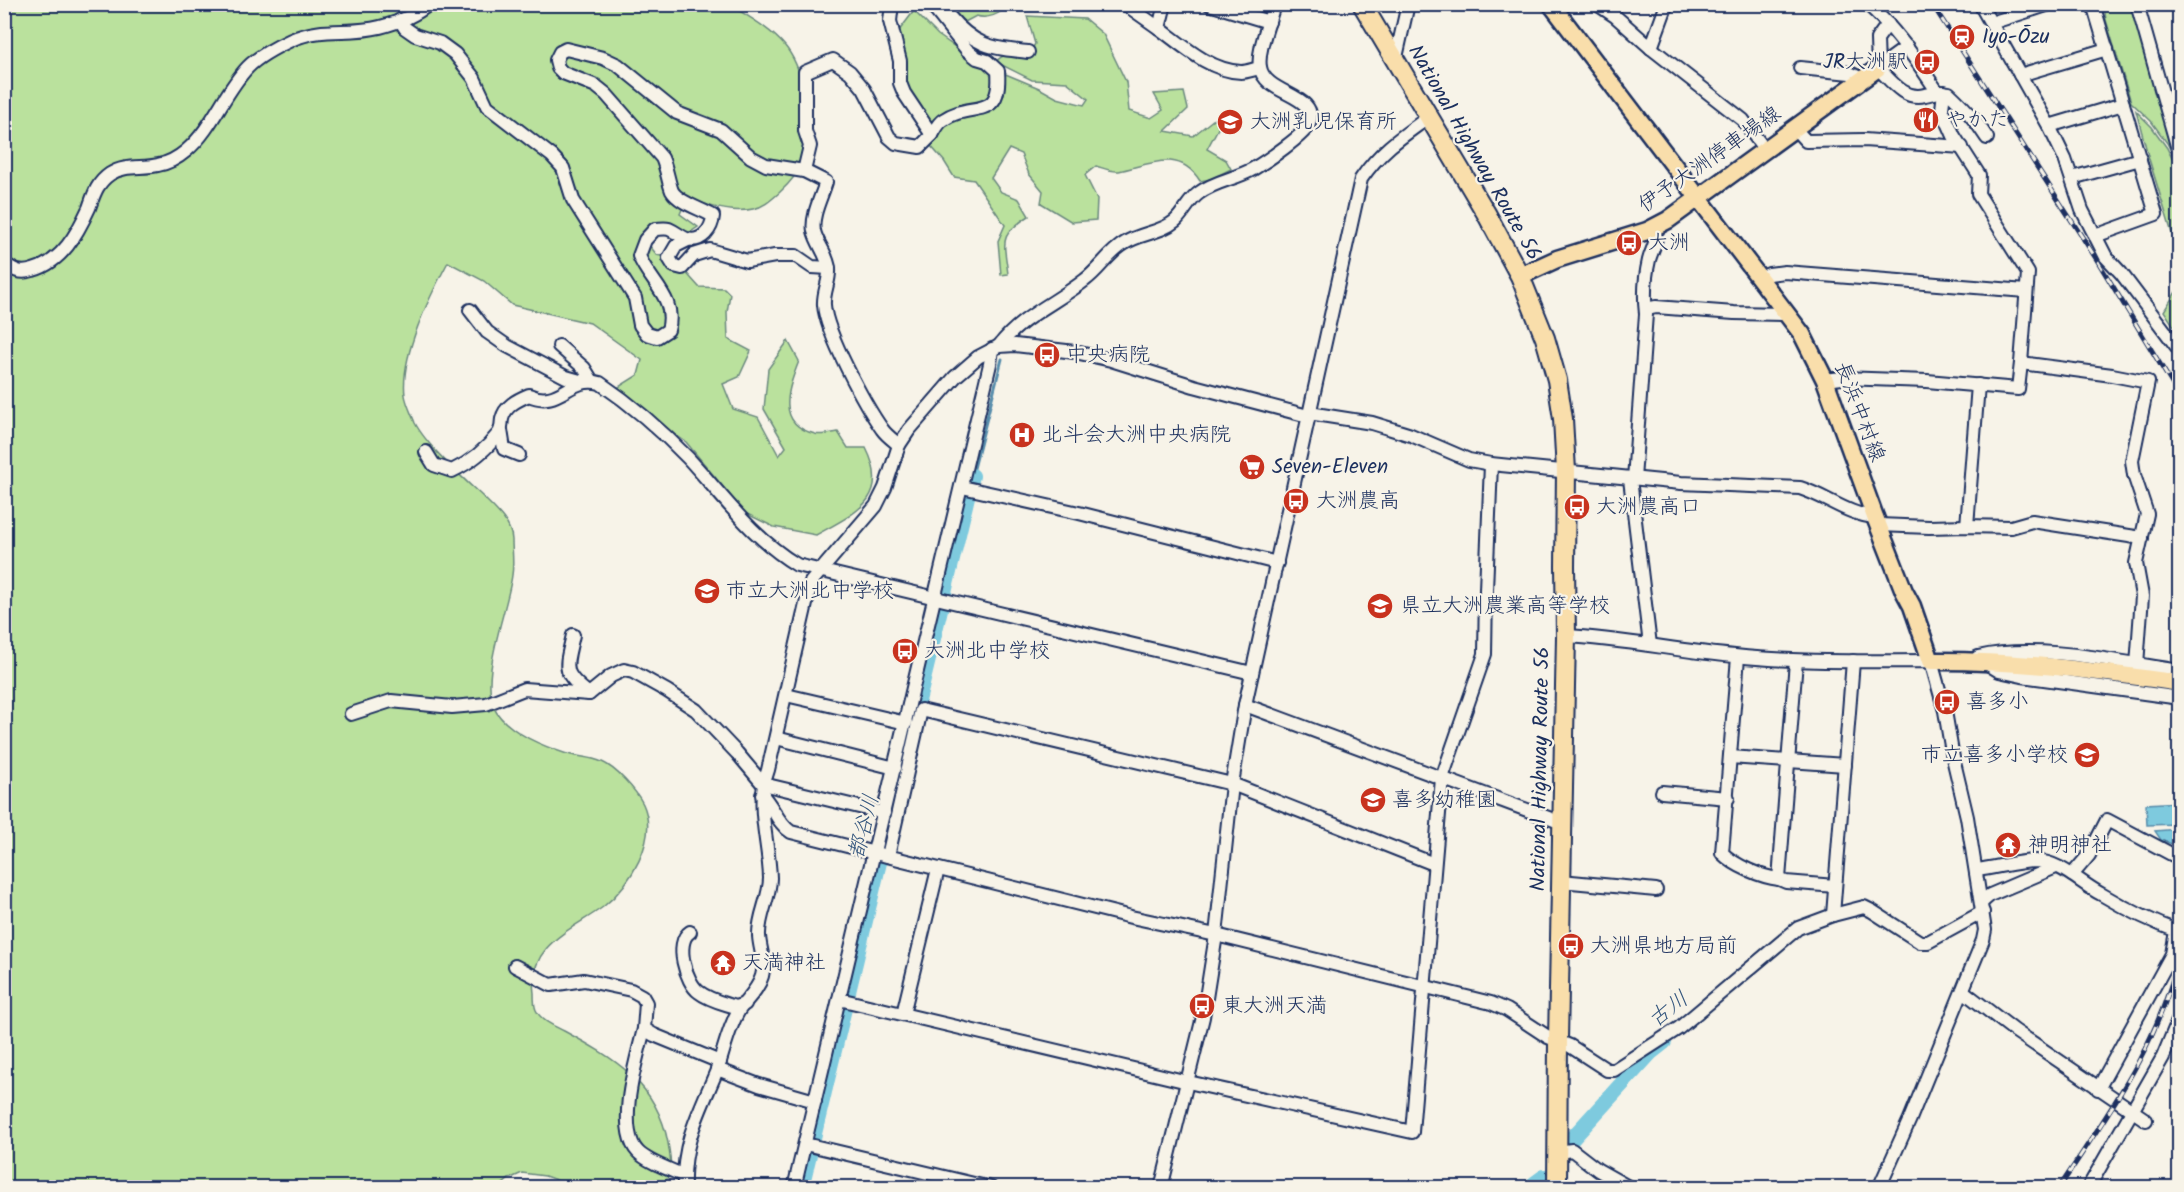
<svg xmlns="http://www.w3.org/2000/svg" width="2184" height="1192" font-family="Kalam,'Klee One',sans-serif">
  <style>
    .green { fill: #bae19d; stroke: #6a887e; stroke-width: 1.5 }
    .water { fill: #7ecade; stroke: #568cab; stroke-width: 1.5 }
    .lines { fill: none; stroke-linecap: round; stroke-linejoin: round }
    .stream { stroke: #568cab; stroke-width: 3 }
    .river { stroke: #7ecade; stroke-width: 16 }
    .minor-casing { stroke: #1b2f5e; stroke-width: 16 }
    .major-casing { stroke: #1b2f5e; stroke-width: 21 }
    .highway-casing { stroke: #1b2f5e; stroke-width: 22 }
    .minor { stroke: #f7f3e8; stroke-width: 12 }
    .major { stroke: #f9deab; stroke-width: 16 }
    .highway { stroke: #f9deab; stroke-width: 18 }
    .rail-casing { stroke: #1b2f5e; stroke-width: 5 }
    .rail { stroke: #f7f3e8; stroke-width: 3; stroke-dasharray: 9; stroke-linecap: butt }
    .labels { text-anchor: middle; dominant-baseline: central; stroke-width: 4.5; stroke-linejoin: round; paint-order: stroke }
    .poi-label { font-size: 21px; fill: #1b2f5e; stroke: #f7f3e8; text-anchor: start }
    .street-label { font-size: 21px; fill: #1b2f5e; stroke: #f7f3e8 }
    .water-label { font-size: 22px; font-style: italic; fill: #34567e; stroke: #f7f3e8 }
  </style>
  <rect width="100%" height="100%" fill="#f7f3e8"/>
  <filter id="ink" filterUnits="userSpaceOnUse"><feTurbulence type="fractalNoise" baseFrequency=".0167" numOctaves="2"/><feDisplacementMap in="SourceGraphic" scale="12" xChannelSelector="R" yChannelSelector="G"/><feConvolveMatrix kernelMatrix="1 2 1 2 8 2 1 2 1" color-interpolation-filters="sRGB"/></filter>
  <g filter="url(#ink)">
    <g class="green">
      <path d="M5 5H730C749 17 771 29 785 46 795 58 800 73 804 88 817 127 812 163 780 192 772 199 764 207 753 209 726 215 697 202 674 191L685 202 680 214 698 227 689 233 668 229 645 240 657 255 669 258 682 268 699 287 724 288 730 294 727 312 728 339 751 351 739 377 723 384 733 409 758 417 779 456 786 447 764 409 768 369 788 341 799 361C788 389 775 424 815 434 821 436 831 433 838 432L848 448H866C892 499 855 513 816 535L774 527 745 513 686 442 649 417 617 388 638 375 642 360 590 323 512 305 484 281 448 262C430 296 400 355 405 395 406 403 412 415 415 423 427 446 463 478 483 497 495 509 511 522 512 540 512 551 514 564 512 575 508 609 476 684 497 713 512 734 543 746 567 754 578 757 591 757 602 762 616 768 636 790 643 804 659 839 630 885 603 907 572 930 527 945 534 993 534 998 534 1006 536 1010 541 1021 555 1026 564 1031 614 1058 657 1083 668 1143 671 1161 674 1173 662 1187L578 1188 545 1176 522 1173 509 1179 498 1188H5Z"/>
      <path d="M947 5H1001L1003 10C995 16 986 19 976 16L963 23Z"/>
      <polygon points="2104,5 2133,5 2172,141 2173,155 2167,143 2151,121 2131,102 2106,20"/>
      <path d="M914 11 938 35 977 62 1039 88 1057 98 1084 105 1088 99 1067 82 1032 80 996 62C1004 51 1016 55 1028 56L1035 44 1027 16 1085 19 1103 34 1126 82 1129 111 1151 118 1163 110 1154 94 1184 92 1188 109 1165 131 1193 136 1214 119 1222 121 1207 149 1226 160 1231 169 1211 179 1200 181C1179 147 1148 165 1119 171 1112 172 1103 168 1096 166L1085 175 1097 199 1096 220 1072 222 1041 203 1043 191 1029 174 1021 154 1009 149 991 178 1001 192 1019 199 1029 216C998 236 1004 240 1008 274L1001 275 998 241 1005 225 974 180 954 177 944 161 930 145 904 83 895 36Z"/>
      <polygon points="2136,111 2152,127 2167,148 2179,173 2179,256 2149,159"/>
      <polygon points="2179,287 2179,328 2177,331 2164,311"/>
    </g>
    <g class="water">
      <polygon points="2179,802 2179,824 2147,825 2146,804"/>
      <polygon points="2179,829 2179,840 2172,844 2161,840 2155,831"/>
    </g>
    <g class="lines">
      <polyline class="stream" points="972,476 1002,359"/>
      <g class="river">
        <polyline points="912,726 972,476"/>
        <polyline points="1570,1141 1650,1053 1664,1042"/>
        <polyline points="801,1188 905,754"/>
        <polyline points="1529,1188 1544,1177"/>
      </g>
      <defs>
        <g id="minor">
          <polyline points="1125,4 1159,28"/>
          <path d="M1165 4 1159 28C1182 45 1210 71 1241 72 1247 72 1254 69 1260 68"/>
          <polyline points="1209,4 1269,22"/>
          <polyline points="1597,4 1615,16 1651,48 1743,120 1765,150"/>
          <path d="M1867 4C1896 29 1916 60 1937 91"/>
          <polyline points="1980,4 2049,126 2065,159 2082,210 2106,257 2121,273 2180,351"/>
          <polyline points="2093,4 2156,214 2095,236"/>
          <polyline points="2137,4 2180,156"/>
          <path d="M948 15C974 46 990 48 1028 52"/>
          <path d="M400 20 405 28 415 35 440 43 455 54 474 78 487 106 552 156 563 168 573 200 635 298 640 325 647 334 657 337 668 330C677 298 650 283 639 256L645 240 655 229C659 229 665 228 669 229 676 232 681 237 687 239 702 243 712 229 713 216 702 209 679 203 672 191 668 181 667 169 662 158L606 94 596 86 563 73 558 68 556 60 560 52 566 49 603 58 618 65 677 113 721 130 751 157 766 165 804 171 826 182C822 196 811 216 814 231 817 244 828 255 829 269 830 281 823 292 824 305 826 333 865 405 882 429 886 435 893 440 899 445"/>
          <polyline points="1991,23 2050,4"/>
          <path d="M1888 24 1877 39 1878 68C1891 81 1905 101 1925 95 1935 93 1939 91 1949 93 1965 108 1975 119 1987 138"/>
          <polyline points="1651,48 1667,4"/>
          <polyline points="1395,62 1408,4"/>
          <polyline points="1800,68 1850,73 1862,79"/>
          <polyline points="1878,68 1907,47"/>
          <polyline points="2020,75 2107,49"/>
          <polyline points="1944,92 1942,109 1954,136 1979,175 1978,194 2028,273 2021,363 2112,375 2148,382 2132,461 2134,475 2147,514 2136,563 2142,596 2137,665"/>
          <polyline points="2049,126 2123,104"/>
          <polyline points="1795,129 1806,141 1864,140 1962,147"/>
          <path d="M932 135C935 130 938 123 943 120 971 100 1002 123 998 71L987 61 977 58 967 50 936 11 934 4"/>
          <polyline points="804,171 810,146 805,131 805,72 833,60 850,72 864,89 889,137 896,143 920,147 932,135 904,93 900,83 900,61 890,21 892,4"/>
          <polyline points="2072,178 2140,159"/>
          <polyline points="688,240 676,246 669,258 674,266 682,268 694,255 710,250 747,261 775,256 796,256 812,267 829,268"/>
          <path d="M4 263C14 271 21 274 33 270 62 262 77 234 89 208 94 194 97 183 110 174 125 164 142 169 158 165 169 163 179 157 186 151 213 128 224 92 248 67 260 55 276 47 291 40 323 26 348 35 380 27 396 23 416 15 429 4"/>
          <polyline points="1760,278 1769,274 1785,272 2026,291"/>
          <polyline points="1646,309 1656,307 1734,313 1783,314 1785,312"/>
          <polyline points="470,310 487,332 507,346 566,377 580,381"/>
          <polyline points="559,346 584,368 592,381"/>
          <path d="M999 346C1022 316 1056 303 1085 280 1100 269 1109 252 1125 243 1140 233 1161 233 1175 221 1184 213 1189 200 1199 193 1214 181 1236 179 1253 169 1265 162 1305 135 1309 124 1319 93 1265 96 1260 67 1257 50 1270 21 1274 4"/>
          <polyline points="1825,380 1842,378 1927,381 2018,389 2021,363"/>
          <path d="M1309 413 1372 423 1411 435 1469 460 1491 464 1681 483 1800 488C1826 496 1848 515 1875 517"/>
          <polyline points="501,430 504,449 519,455"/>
          <path d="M426 452 434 465 452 471C471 462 486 450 499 433 502 428 501 425 502 419 505 406 517 400 529 395 560 409 569 375 600 383 631 404 662 431 688 458 724 497 751 537 797 565L1252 673"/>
          <polyline points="1630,479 1650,645"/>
          <path d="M1634 479 1646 314C1644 297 1645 277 1649 260 1652 248 1659 241 1654 228"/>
          <polyline points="962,487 1079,513 1277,563"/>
          <polyline points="1879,525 1929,527 1967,526 2011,527 2032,521 2142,538"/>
          <polyline points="1967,526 1978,385"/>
          <path d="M573 635C566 667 560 672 589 694"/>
          <path d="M1566 636C1623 639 1678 651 1735 656 1800 663 1866 661 1931 661L1945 711 1953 758 1967 817 1985 930 1983 940 1910 1119 1879 1188"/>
          <path d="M1738 657 1722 853C1735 866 1761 877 1779 879"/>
          <path d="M1978 657C2039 643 2118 662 2180 671"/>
          <polyline points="1796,661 1779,879 1786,882 1835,886"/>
          <polyline points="1986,663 1999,671 2022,676 2180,698"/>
          <polyline points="786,695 906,723"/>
          <polyline points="1245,705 1562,823"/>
          <polyline points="351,714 391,701 452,707 486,704 524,689 589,694 611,676 624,670 633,672 667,691 696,710 737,753 763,784 884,813"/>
          <polyline points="776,738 895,768"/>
          <polyline points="1730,757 1845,765"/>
          <polyline points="1662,792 1728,798"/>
          <path d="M762 795C773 806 778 824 791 832L1131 917 1216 935 1491 1003 1507 1010 1548 1037 1570 1046 1607 1070H1614L1679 1028 1798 928 1833 915 1864 907 1872 911 1920 942H1928L1983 912"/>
          <polyline points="888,856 921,710 1232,784 1434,864"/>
          <path d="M1977 870C1995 868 2018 861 2036 861 2061 862 2080 883 2101 894 2126 909 2152 922 2180 932"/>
          <polyline points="2072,875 2089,855 2107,820 2173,855 2180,856"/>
          <polyline points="1561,881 1656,890"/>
          <polyline points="1982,902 1990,895 2056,867"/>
          <polyline points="1833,915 1853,661"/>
          <path d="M690 932C674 942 686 983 699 992 709 1000 723 1003 735 1007L745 1004"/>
          <polyline points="515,966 551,985 584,980 631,990 642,996 646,1003 644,1029 654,1035 720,1062"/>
          <polyline points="1963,991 2015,1031 2146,1120"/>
          <polyline points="839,999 1188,1082 1412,1132 1442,778 1485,654 1486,590 1491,464"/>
          <polyline points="903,1014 938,869"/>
          <path d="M644 1029C637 1058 615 1128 638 1152 649 1163 670 1169 684 1176"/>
          <polyline points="717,1069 759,1085 815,1101"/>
          <polyline points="2098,1089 2172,954 2176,931"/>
          <polyline points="805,1144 991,1188"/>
          <polyline points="1558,1152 1572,1150 1598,1170 1630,1188"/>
          <path d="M684 1188C682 1142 700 1111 717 1070 724 1051 728 1028 739 1010 747 999 758 990 762 976 766 961 760 951 759 936 758 916 770 898 770 878 769 841 755 805 768 770L811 582 876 506 885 488 899 445 909 430 955 377 978 357 999 346 1015 345 1075 352 1111 360 1194 386 1308 416"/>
          <polyline points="794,1188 990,364 992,349"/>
          <path d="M1161 1188 1203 1017 1216 935 1232 784 1245 705 1361 179C1380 151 1401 137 1429 117"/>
          <polyline points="2088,1188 2163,1057 2180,1016"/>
        </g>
        <g id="major">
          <path d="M1551 4 1802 334 1825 380 1875 517 1904 591 1912 606 1931 661C2015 660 2097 671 2180 683"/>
          <polyline points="1520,276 1557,259 1647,231 1668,220 1878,68"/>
        </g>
        <polyline id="highway" points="1362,4 1486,213 1520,276 1545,338 1557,380 1563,419 1566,471 1565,566 1566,636 1558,1040 1557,1188"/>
      </defs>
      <use href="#minor" class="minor-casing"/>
      <use href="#major" class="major-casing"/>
      <use href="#highway" class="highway-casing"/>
      <use href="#minor" class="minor"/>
      <use href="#major" class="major"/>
      <use href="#highway" class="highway"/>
      <defs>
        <g id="rail">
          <polyline points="1932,4 2097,260 2180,397"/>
          <path d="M2059 1188C2111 1109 2158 1046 2180 953"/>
        </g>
      </defs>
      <use href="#rail" class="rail-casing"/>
      <use href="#rail" class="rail"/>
    </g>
  </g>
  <defs>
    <symbol id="station-disc" viewBox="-11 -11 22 22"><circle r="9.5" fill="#c8321e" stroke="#f7f3e8"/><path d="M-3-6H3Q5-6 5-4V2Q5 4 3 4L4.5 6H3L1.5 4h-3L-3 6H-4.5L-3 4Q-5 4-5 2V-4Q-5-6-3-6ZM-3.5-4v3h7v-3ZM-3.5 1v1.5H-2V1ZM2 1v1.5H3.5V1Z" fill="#fff"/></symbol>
    <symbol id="bus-disc" viewBox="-11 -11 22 22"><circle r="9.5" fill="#c8321e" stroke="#f7f3e8"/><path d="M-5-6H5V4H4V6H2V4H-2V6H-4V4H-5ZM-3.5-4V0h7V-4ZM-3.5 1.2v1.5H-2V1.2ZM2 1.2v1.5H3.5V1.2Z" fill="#fff"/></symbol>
    <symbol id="restaurant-disc" viewBox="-11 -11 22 22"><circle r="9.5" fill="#c8321e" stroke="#f7f3e8"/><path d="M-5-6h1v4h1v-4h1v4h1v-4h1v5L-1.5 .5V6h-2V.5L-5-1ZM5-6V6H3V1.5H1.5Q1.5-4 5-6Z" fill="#fff"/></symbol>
    <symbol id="school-disc" viewBox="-11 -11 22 22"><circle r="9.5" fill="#c8321e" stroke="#f7f3e8"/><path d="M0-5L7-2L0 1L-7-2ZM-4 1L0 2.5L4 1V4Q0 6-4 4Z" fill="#fff"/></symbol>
    <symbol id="hospital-disc" viewBox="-11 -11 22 22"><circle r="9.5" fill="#c8321e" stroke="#f7f3e8"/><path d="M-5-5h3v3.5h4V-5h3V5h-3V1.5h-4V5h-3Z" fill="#fff"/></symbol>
    <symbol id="supermarket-disc" viewBox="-11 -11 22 22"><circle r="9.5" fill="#c8321e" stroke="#f7f3e8"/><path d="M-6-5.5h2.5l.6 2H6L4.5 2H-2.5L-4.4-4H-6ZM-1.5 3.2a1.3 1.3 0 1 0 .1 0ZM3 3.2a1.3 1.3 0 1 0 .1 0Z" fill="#fff"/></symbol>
    <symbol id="temple-disc" viewBox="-11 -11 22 22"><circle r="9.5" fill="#c8321e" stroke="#f7f3e8"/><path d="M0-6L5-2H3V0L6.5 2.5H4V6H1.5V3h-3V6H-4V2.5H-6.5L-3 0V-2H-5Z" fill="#fff"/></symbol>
  </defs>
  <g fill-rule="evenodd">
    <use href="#station-disc" x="1947" y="22" width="30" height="30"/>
    <use href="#bus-disc" x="1912" y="47" width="30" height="30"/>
    <use href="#restaurant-disc" x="1911" y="105" width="30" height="30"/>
    <use href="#school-disc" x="1215" y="107" width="30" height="30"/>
    <use href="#bus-disc" x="1614" y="228" width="30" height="30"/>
    <use href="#bus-disc" x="1032" y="340" width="30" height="30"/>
    <use href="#hospital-disc" x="1007" y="420" width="30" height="30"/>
    <use href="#supermarket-disc" x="1237" y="452" width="30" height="30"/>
    <use href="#bus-disc" x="1281" y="486" width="30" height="30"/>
    <use href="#bus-disc" x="1562" y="492" width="30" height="30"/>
    <use href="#school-disc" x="692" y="576" width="30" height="30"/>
    <use href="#school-disc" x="1365" y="591" width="30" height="30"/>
    <use href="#bus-disc" x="890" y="636" width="30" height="30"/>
    <use href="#bus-disc" x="1932" y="687" width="30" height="30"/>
    <use href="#school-disc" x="2072" y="740" width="30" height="30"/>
    <use href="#school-disc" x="1358" y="785" width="30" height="30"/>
    <use href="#temple-disc" x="1993" y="830" width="30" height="30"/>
    <use href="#bus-disc" x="1556" y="931" width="30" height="30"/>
    <use href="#temple-disc" x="708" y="948" width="30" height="30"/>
    <use href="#bus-disc" x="1187" y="991" width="30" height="30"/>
  </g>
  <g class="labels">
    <g class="poi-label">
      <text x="1982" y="37">Iyo-Ōzu</text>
      <text x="1908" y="62" text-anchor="end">JR大洲駅</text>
      <text x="1946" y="120">やかた</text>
      <text x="1250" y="122">大洲乳児保育所</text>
      <text x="1648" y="243">大洲</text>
      <text x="1066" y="355">中央病院</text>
      <text x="1042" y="435">北斗会大洲中央病院</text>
      <text x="1272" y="467">Seven-Eleven</text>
      <text x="1316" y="501">大洲農高</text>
      <text x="1596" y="507">大洲農高口</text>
      <text x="726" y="591">市立大洲北中学校</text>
      <text x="1400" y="606">県立大洲農業高等学校</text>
      <text x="924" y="651">大洲北中学校</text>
      <text x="1966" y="702">喜多小</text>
      <text x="2068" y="755" text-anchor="end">市立喜多小学校</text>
      <text x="1392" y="800">喜多幼稚園</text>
      <text x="2028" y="845">神明神社</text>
      <text x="1590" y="946">大洲県地方局前</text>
      <text x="742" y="963">天満神社</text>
      <text x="1222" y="1006">東大洲天満</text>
    </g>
    <g class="street-label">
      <text transform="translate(1474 153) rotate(60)">National Highway Route 56</text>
      <text transform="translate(1710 160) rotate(-35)">伊予大洲停車場線</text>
      <text transform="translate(1859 412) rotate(69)">長浜中村線</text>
      <text transform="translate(1541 769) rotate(-89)">National Highway Route 56</text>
    </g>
    <g class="water-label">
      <text transform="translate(865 827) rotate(-76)">都谷川</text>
      <text transform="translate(1669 1010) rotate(-37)">古川</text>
    </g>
  </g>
  <rect width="2184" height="1192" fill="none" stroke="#f7f3e8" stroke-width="24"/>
  <rect x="12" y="12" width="2160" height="1168" fill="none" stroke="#1b2f5e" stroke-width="2" filter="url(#ink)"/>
</svg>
